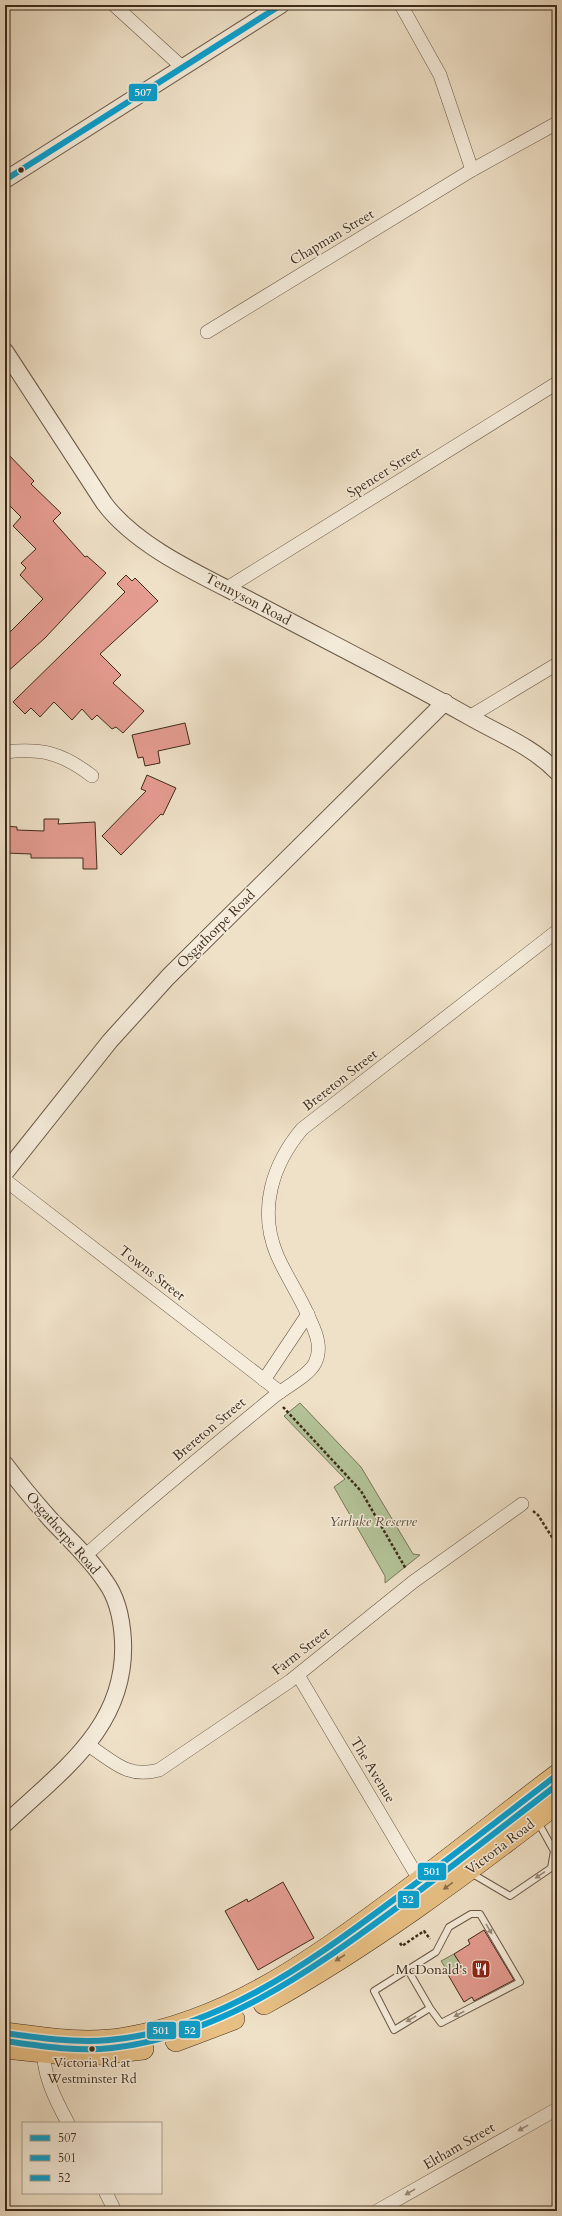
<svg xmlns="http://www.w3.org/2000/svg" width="562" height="2216" font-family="Cardo,serif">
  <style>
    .green { fill: #b4c499; stroke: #78785a }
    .building { fill: #e59c91; stroke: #3d2b1a }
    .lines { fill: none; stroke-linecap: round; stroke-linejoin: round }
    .service-casing { stroke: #6a5846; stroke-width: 8 }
    .minor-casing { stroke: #6a5846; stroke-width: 14 }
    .tertiary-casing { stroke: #6a5846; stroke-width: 18 }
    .trunk-casing { stroke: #3d2b1a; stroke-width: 22 }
    .path { stroke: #3d2b1a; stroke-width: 2.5; stroke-dasharray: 3 2; stroke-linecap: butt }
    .service { stroke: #f5ecdb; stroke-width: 6 }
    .minor { stroke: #f5ecdb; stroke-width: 13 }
    .tertiary { stroke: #f5ecdb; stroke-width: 16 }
    .trunk { stroke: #e8c084; stroke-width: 21 }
    .bus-1-casing { stroke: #f5ecdb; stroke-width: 9 }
    .bus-2-casing { stroke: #f5ecdb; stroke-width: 9 }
    .bus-3-casing { stroke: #f5ecdb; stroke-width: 9 }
    .bus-1 { stroke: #09a0cf; stroke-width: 6 }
    .bus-2 { stroke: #09a0cf; stroke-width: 6 }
    .bus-3 { stroke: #09a0cf; stroke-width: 6 }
    .oneway { fill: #998c7a }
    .oneway2 { fill: #8a6e4a }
    .bus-dot { fill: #3d2b1a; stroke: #f5ecdb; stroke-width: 1.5 }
    .labels { text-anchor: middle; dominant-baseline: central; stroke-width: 3; stroke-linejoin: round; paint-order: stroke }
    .bus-label { font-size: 13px; fill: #3d2b1a; stroke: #f5ecdb }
    .street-label { font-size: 14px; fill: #3d2b1a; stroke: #f5ecdb }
    .park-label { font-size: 14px; font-style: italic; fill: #5b513a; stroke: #f5ecdb }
    .poi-label { font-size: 14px; fill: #3d2b1a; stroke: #f5ecdb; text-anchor: end }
    .line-badge { stroke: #f5ecdb; stroke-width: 1.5 }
    .badge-label { font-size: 11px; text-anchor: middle; font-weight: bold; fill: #fff }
  </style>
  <rect width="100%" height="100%" fill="#efe1c8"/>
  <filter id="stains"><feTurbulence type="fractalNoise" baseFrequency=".005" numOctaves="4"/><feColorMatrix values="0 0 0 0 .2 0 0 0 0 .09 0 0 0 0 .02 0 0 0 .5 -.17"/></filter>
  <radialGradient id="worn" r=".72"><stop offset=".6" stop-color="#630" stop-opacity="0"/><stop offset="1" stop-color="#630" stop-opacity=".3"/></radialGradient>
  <g class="green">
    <polygon points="300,1403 361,1467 413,1554 420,1555 385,1583 385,1576 334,1487 345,1479 284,1416"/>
    <polygon points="454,1954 461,1965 448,1972 441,1961"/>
  </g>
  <g class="building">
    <polygon points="5,451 34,481 31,484 61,513 53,521 85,557 87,556 106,573 45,638 5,674 5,637 43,599 20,575 26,568 21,563 36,549 13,526 21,517 5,501"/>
    <polygon points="126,575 132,581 135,578 158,601 100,654 121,675 113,683 144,711 123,733 116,727 112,729 97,715 92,720 82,709 72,720 54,702 40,717 31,708 25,714 13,702 125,592 117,584"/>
    <polygon points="185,723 190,744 158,751 160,763 145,766 143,757 138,758 132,735"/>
    <polygon points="147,775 176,788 163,815 161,814 121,855 102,836 146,791 141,789"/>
    <polygon points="44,819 59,819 58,824 95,822 97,869 83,869 83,858 31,858 31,854 5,853 5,826 17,827 17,830 44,831"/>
    <polygon points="283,1882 314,1938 258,1970 225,1911 247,1899 248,1902"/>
    <polygon points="484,1930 514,1980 474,2001 472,1997 464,2002 447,1973 461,1965 454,1954 470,1944 468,1940"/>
  </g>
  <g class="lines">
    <defs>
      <g id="service">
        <polyline points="471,1873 510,1896 551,1868 554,1851 538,1822"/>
        <polyline points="408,1970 430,2008 394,2030 374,1991 436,1952 449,1927 471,1914 480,1914 520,1982 441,2023 430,2008"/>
      </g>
      <g id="minor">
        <polyline points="114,5 182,67"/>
        <polyline points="401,5 440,75 472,170"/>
        <polyline points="207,332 472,170 557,123"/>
        <polyline points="227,588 557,383"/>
        <polyline points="469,717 557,664"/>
        <path d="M5 752C42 748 62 753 92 776"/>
        <polyline points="5,1180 280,1392"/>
        <polyline points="264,1380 308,1314"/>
        <path d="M86 1555C146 1501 209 1450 271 1399 282 1389 309 1376 315 1363 322 1349 317 1335 311 1322 302 1299 287 1278 277 1255 258 1210 272 1165 302 1129L557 931"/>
        <polyline points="298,1675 420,1881"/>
        <path d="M88 1745C113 1761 127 1779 159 1770L290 1681 413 1582 522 1504"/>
        <path d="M44 2046C41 2072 56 2101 68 2123"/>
        <polyline points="106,2193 115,2211"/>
        <polyline points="377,2211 557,2109"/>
      </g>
      <g id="tertiary">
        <polyline points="5,180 281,5"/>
        <path d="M5 351 104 503C138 549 208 578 259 605 329 642 399 677 468 716 499 734 532 746 557 772"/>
        <polyline points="5,1173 110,1041 168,977 445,702"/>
        <path d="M5 1464C19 1483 35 1502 51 1520 70 1540 90 1558 105 1581 117 1597 122 1621 123 1641 127 1727 61 1771 5 1824"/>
      </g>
      <g id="trunk">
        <path d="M264 2004C368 1946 463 1876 557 1803"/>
        <path d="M5 2033C44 2038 85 2045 125 2038 223 2022 305 1966 383 1908 442 1865 499 1819 557 1775"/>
        <polyline points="176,2041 234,2019"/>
        <polyline points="5,2048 83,2056 143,2049"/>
      </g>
    </defs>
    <use href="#service" class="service-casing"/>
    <use href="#minor" class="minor-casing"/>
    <use href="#tertiary" class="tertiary-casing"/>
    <use href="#trunk" class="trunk-casing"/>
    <g class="path">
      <polyline points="283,1407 361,1491 406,1569"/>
      <polyline points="533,1511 538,1515 557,1545"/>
      <polyline points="400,1943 402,1946 424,1931 430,1939"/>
    </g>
    <use href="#service" class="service"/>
    <use href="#minor" class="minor"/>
    <use href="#tertiary" class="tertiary"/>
    <use href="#trunk" class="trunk"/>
    <defs>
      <polyline id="bus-1" points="5,180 281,5"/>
      <path id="bus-2" d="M5 2033C39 2038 74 2043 109 2040 214 2031 306 1965 388 1904 445 1862 501 1818 557 1775"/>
      <path id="bus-3" d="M5 2041C40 2046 77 2052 112 2048 218 2036 308 1973 391 1912 447 1871 502 1827 557 1785"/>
    </defs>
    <use href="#bus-1" class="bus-1-casing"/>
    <use href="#bus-2" class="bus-2-casing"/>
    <use href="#bus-3" class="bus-3-casing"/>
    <use href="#bus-1" class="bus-1"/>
    <use href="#bus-2" class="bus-2"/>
    <use href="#bus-3" class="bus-3"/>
  </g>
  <defs><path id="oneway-solid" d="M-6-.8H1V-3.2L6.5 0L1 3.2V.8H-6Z"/></defs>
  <g class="oneway">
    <use href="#oneway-solid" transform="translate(540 1875) rotate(146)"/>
    <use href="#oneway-solid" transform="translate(489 1929) rotate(59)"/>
    <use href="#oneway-solid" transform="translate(459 2014) rotate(153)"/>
    <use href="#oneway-solid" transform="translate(411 2019) rotate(150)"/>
    <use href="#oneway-solid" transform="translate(523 2128) rotate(151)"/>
    <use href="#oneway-solid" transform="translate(410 2192) rotate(150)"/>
  </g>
  <g class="oneway2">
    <use href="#oneway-solid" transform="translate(448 1886) rotate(144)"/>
    <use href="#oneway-solid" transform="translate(340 1958) rotate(147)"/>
  </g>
  <defs>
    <symbol id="restaurant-square" viewBox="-11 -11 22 22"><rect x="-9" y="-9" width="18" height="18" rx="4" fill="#8f2418" stroke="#f5ecdb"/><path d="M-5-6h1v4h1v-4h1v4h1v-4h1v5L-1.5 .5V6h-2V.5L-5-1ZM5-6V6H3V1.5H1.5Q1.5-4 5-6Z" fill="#fff"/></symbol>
  </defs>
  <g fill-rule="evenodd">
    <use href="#restaurant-square" x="470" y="1958" width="22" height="22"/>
  </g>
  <g class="bus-dot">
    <circle cx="21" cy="170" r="3.5"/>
    <circle cx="92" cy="2049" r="3.5"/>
  </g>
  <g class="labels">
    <g class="bus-label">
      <text x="92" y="2063">Victoria Rd at<tspan x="92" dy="16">Westminster Rd</tspan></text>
    </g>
    <g class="street-label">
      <text transform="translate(332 237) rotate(-31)">Chapman Street</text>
      <text transform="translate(384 472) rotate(-32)">Spencer Street</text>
      <text transform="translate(248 599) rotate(28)">Tennyson Road</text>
      <text transform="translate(216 929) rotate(-45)">Osgathorpe Road</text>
      <text transform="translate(340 1080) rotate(-38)">Brereton Street</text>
      <text transform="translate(152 1273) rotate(38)">Towns Street</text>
      <text transform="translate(209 1429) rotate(-40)">Brereton Street</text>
      <text transform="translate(63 1533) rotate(49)">Osgathorpe Road</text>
      <text transform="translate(301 1651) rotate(-38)">Farm Street</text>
      <text transform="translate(373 1770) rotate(59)">The Avenue</text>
      <text transform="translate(500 1847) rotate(-37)">Victoria Road</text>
      <text transform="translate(459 2146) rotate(-30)">Eltham Street</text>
    </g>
    <g class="park-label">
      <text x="373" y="1521">Yarluke Reserve</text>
    </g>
    <g class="poi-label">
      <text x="467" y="1969">McDonald's</text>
    </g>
  </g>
  <g class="line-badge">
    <rect x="128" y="83" width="30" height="19" rx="4" fill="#09a0cf"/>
    <rect x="417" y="1862" width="30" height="19" rx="4" fill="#09a0cf"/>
    <rect x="397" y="1890" width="23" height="19" rx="4" fill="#09a0cf"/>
    <rect x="178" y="2020" width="23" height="19" rx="4" fill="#09a0cf"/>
    <rect x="146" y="2021" width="31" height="19" rx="4" fill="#09a0cf"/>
  </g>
  <g class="badge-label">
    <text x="143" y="96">507</text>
    <text x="432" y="1875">501</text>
    <text x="408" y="1903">52</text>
    <text x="190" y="2034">52</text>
    <text x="161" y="2034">501</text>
  </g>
  <rect width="562" height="2216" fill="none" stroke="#efe1c8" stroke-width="20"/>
  <rect x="6" y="6" width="550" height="2204" fill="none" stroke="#3d2b1a" stroke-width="2"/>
  <rect x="10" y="10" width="542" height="2196" fill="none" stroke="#3d2b1a"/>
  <rect x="22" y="2122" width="140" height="72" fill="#f5ecdb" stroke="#ab9f8e"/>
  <rect x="30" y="2135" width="20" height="6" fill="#09a0cf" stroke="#ab9f8e"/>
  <text x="58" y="2142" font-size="12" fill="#3d2b1a">507</text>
  <rect x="30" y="2155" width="20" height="6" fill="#09a0cf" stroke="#ab9f8e"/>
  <text x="58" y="2162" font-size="12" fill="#3d2b1a">501</text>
  <rect x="30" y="2175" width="20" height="6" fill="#09a0cf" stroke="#ab9f8e"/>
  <text x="58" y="2182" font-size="12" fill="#3d2b1a">52</text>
  <rect width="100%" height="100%" filter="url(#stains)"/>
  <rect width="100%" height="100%" fill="url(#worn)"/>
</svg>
